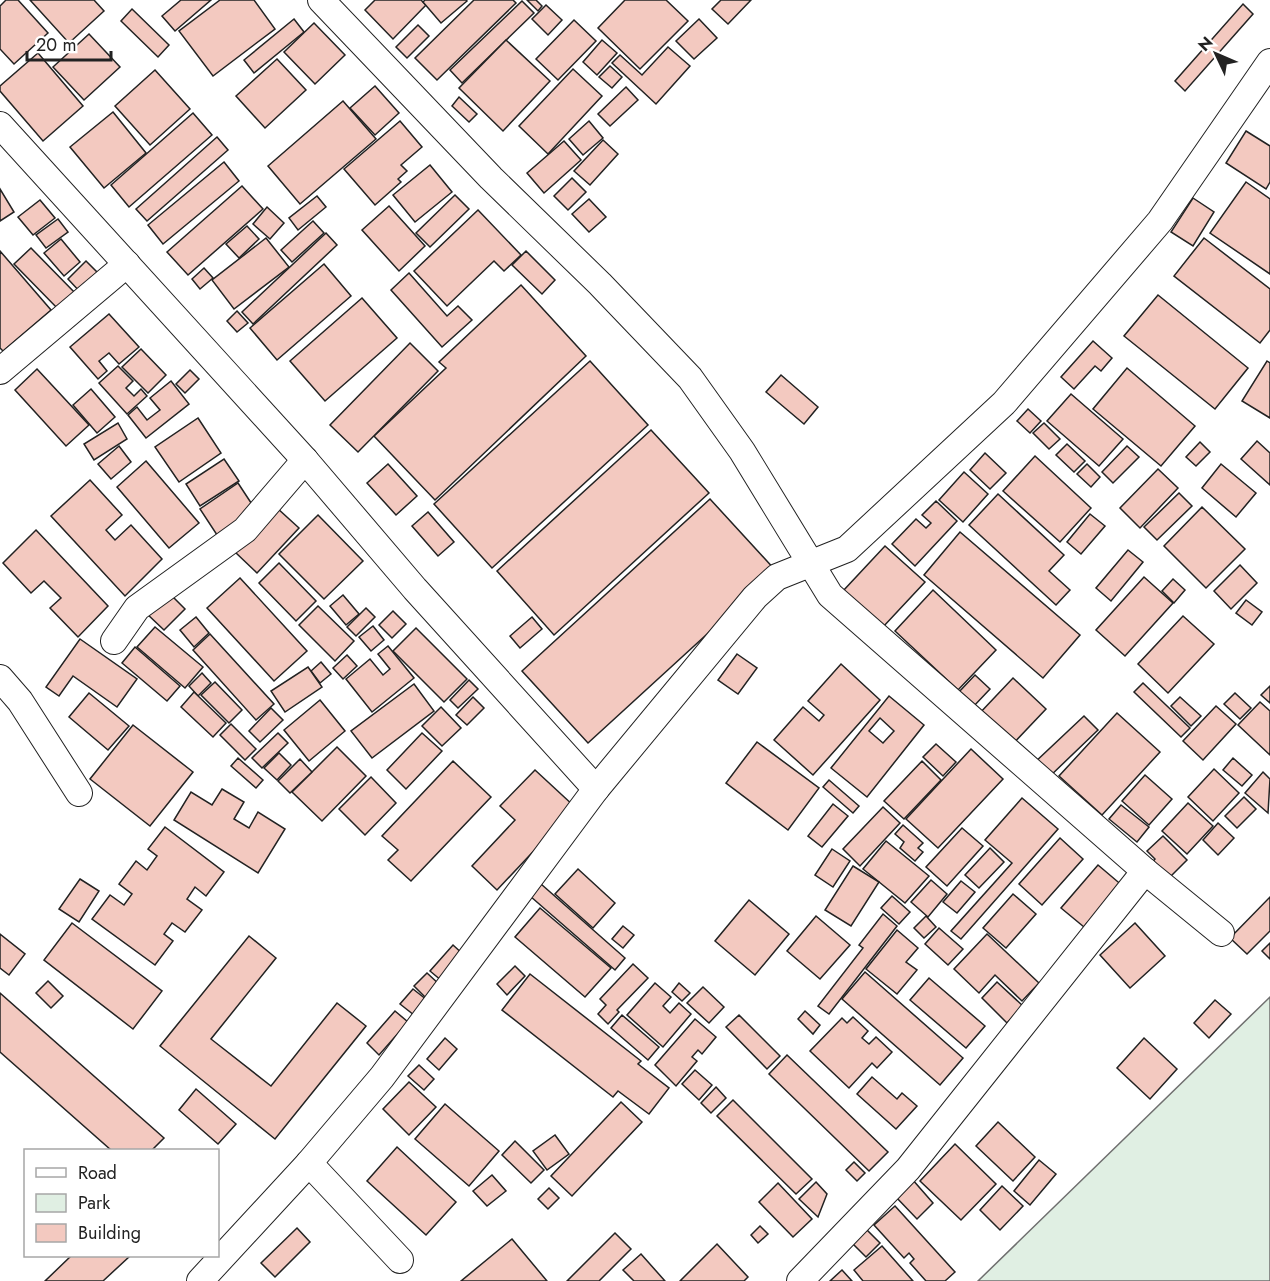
<svg xmlns="http://www.w3.org/2000/svg" width="1270" height="1281" font-family="Jost,sans-serif">
  <style>
    .green { fill: #e0efe3; stroke: #6f6f6f; stroke-width: 1.5 }
    .building { fill: #f3c9c0; stroke: #222; stroke-width: 1.5; fill-rule: evenodd }
    .lines { fill: none; stroke-linecap: round; stroke-linejoin: round }
    .street-casing { stroke: #222; stroke-width: 28 }
    .street { stroke: #fff; stroke-width: 26 }
  </style>
  <rect width="100%" height="100%" fill="#fff"/>
  <polygon class="green" points="1270,997 1270,1281 978,1281"/>
  <g class="building">
    <polygon points="6,0 18,0 48,33 14,64 0,49 0,6"/>
    <polygon points="30,0 94,0 104,11 69,43"/>
    <polygon points="181,0 211,0 175,31 162,16"/>
    <polygon points="220,0 254,0 275,29 213,76 179,31"/>
    <polygon points="375,0 421,0 426,5 393,39 365,10"/>
    <polygon points="425,0 466,0 467,1 441,23 423,2"/>
    <polygon points="474,0 513,0 516,3 437,80 415,58"/>
    <polygon points="527,0 536,0 542,6 538,11"/>
    <polygon points="625,0 666,0 688,21 640,69 598,28"/>
    <polygon points="721,0 751,0 728,24 712,9"/>
    <polygon points="522,1 534,13 462,83 450,70"/>
    <polygon points="1243,4 1253,14 1185,91 1175,81"/>
    <polygon points="546,5 562,20 548,35 532,19"/>
    <polygon points="132,9 169,45 158,57 121,21"/>
    <polygon points="294,19 304,32 254,73 244,60"/>
    <polygon points="699,19 717,38 694,59 676,41"/>
    <polygon points="574,20 596,41 558,80 536,59"/>
    <polygon points="314,23 345,55 315,84 284,52"/>
    <polygon points="418,25 429,36 407,58 396,47"/>
    <polygon points="89,34 120,67 84,100 53,67"/>
    <polygon points="506,40 550,81 503,131 459,88"/>
    <polygon points="602,40 617,53 597,75 583,62"/>
    <polygon points="668,47 690,66 656,104 612,63 620,55 642,75"/>
    <polygon points="38,53 83,106 43,141 0,91 0,86"/>
    <polygon points="277,59 306,90 265,128 236,96"/>
    <polygon points="610,66 622,77 612,88 599,77"/>
    <polygon points="573,69 602,96 548,154 519,126"/>
    <polygon points="155,70 190,109 150,145 115,106"/>
    <polygon points="375,86 399,113 375,135 350,108"/>
    <polygon points="626,87 638,100 610,126 598,114"/>
    <polygon points="459,97 477,114 469,122 452,106"/>
    <polygon points="343,101 376,139 300,204 268,166"/>
    <polygon points="113,112 146,153 104,188 70,147"/>
    <polygon points="193,113 212,135 129,207 111,185"/>
    <polygon points="400,121 422,147 401,165 407,171 398,179 401,182 375,205 344,169"/>
    <polygon points="589,121 603,138 583,155 569,139"/>
    <polygon points="1246,131 1270,146 1270,182 1266,189 1226,163"/>
    <polygon points="217,137 228,150 147,221 136,209"/>
    <polygon points="603,140 618,154 590,185 574,171"/>
    <polygon points="564,141 581,160 544,193 527,173"/>
    <polygon points="224,162 239,181 163,244 148,225"/>
    <polygon points="430,165 452,192 415,222 393,195"/>
    <polygon points="572,178 586,192 568,210 554,196"/>
    <polygon points="1246,182 1270,199 1270,274 1210,233"/>
    <polygon points="242,186 263,209 188,275 167,252"/>
    <polygon points="0,189 14,212 0,221"/>
    <polygon points="455,195 469,209 430,247 416,233"/>
    <polygon points="317,196 326,207 298,230 289,218"/>
    <polygon points="1193,198 1214,212 1193,246 1171,232"/>
    <polygon points="589,199 606,217 589,232 572,214"/>
    <polygon points="40,200 55,218 33,235 18,217"/>
    <polygon points="389,206 425,246 399,271 362,230"/>
    <polygon points="267,207 284,223 270,239 253,224"/>
    <polygon points="478,210 521,255 504,271 494,261 447,306 414,271"/>
    <polygon points="58,219 68,232 46,248 36,235"/>
    <polygon points="313,221 324,233 292,262 281,250"/>
    <polygon points="247,226 259,239 239,258 226,244"/>
    <polygon points="326,233 337,245 253,324 242,312"/>
    <polygon points="266,238 289,267 234,309 212,280"/>
    <polygon points="1204,238 1270,289 1270,330 1260,343 1174,276"/>
    <polygon points="61,239 80,262 64,276 44,253"/>
    <polygon points="31,248 77,295 60,311 14,264"/>
    <polygon points="0,251 51,310 3,351 0,348"/>
    <polygon points="526,251 555,280 542,294 512,265"/>
    <polygon points="86,261 101,276 82,294 68,279"/>
    <polygon points="324,264 351,296 277,360 250,328"/>
    <polygon points="204,268 213,278 200,289 192,279"/>
    <polygon points="409,273 447,316 458,306 472,320 442,347 391,290"/>
    <polygon points="521,285 586,356 435,500 374,436 446,368 439,362"/>
    <polygon points="1158,295 1248,368 1215,409 1124,336"/>
    <polygon points="362,298 397,338 325,401 290,361"/>
    <polygon points="237,311 248,323 237,332 227,321"/>
    <polygon points="109,314 139,347 119,364 109,353 99,361 107,371 98,379 70,347"/>
    <polygon points="1093,341 1112,358 1101,371 1095,366 1074,389 1061,377"/>
    <polygon points="410,343 438,371 358,452 330,425"/>
    <polygon points="141,349 166,375 148,393 122,367"/>
    <polygon points="590,361 648,425 492,568 434,504"/>
    <polygon points="1267,361 1270,363 1270,418 1242,401"/>
    <polygon points="118,366 133,381 126,388 134,396 141,389 147,396 127,414 99,383"/>
    <polygon points="1127,368 1195,426 1161,466 1093,409"/>
    <polygon points="37,369 89,425 66,446 15,390"/>
    <polygon points="190,370 199,379 185,393 176,384"/>
    <polygon points="781,375 818,407 804,424 766,392"/>
    <polygon points="171,381 189,404 146,438 128,415 137,407 147,420 160,410 150,398"/>
    <polygon points="91,389 115,417 97,433 73,405"/>
    <polygon points="1071,394 1123,439 1099,466 1047,421"/>
    <polygon points="1028,409 1041,421 1030,433 1017,421"/>
    <polygon points="198,418 221,453 179,482 155,447"/>
    <polygon points="118,423 127,439 94,460 84,444"/>
    <polygon points="1044,423 1060,439 1049,449 1033,433"/>
    <polygon points="651,430 709,493 554,635 497,571"/>
    <polygon points="1257,441 1270,453 1270,485 1241,459"/>
    <polygon points="1200,442 1210,452 1196,466 1186,457"/>
    <polygon points="1067,444 1085,461 1074,472 1056,455"/>
    <polygon points="119,446 131,462 111,479 98,464"/>
    <polygon points="1127,446 1139,457 1113,483 1102,472"/>
    <polygon points="985,453 1006,473 990,489 970,470"/>
    <polygon points="1035,456 1091,508 1060,542 1003,491"/>
    <polygon points="224,459 239,481 200,506 186,484"/>
    <polygon points="146,461 199,523 169,548 117,487"/>
    <polygon points="388,464 417,496 396,515 367,483"/>
    <polygon points="1087,464 1100,477 1091,487 1077,474"/>
    <polygon points="1221,464 1256,493 1236,517 1202,488"/>
    <polygon points="1158,469 1178,488 1140,528 1120,508"/>
    <polygon points="964,472 988,494 963,522 939,500"/>
    <polygon points="90,480 122,515 106,530 115,540 131,525 162,559 125,596 51,516"/>
    <polygon points="238,483 257,512 219,538 200,509"/>
    <polygon points="1179,493 1192,506 1157,540 1144,527"/>
    <polygon points="998,494 1064,555 1049,571 1070,590 1056,605 969,525"/>
    <polygon points="710,499 776,571 588,743 522,671"/>
    <polygon points="936,501 957,521 915,566 892,544 916,519 926,528 931,523 922,515"/>
    <polygon points="1202,507 1245,549 1206,588 1164,546"/>
    <polygon points="277,508 299,528 257,573 235,552"/>
    <polygon points="428,512 454,542 438,556 412,526"/>
    <polygon points="1090,514 1105,526 1081,554 1067,542"/>
    <polygon points="318,515 363,561 324,599 279,554"/>
    <polygon points="36,530 108,606 78,637 50,608 61,598 44,581 31,593 3,563"/>
    <polygon points="960,532 1080,635 1043,678 924,575"/>
    <polygon points="885,546 925,582 883,627 843,591"/>
    <polygon points="1128,550 1143,562 1111,601 1096,588"/>
    <polygon points="279,563 316,601 296,621 259,583"/>
    <polygon points="1240,565 1257,583 1231,609 1214,591"/>
    <polygon points="1144,577 1173,603 1125,656 1096,630"/>
    <polygon points="240,578 307,651 274,681 207,608"/>
    <polygon points="1173,579 1185,590 1174,603 1162,591"/>
    <polygon points="933,590 996,650 958,690 895,631"/>
    <polygon points="167,591 185,609 164,630 145,612"/>
    <polygon points="343,595 359,614 346,625 330,606"/>
    <polygon points="1246,600 1262,612 1252,625 1236,613"/>
    <polygon points="318,606 354,641 335,661 299,625"/>
    <polygon points="366,608 375,617 356,636 347,627"/>
    <polygon points="393,611 406,624 392,638 379,625"/>
    <polygon points="1183,616 1214,644 1168,693 1138,664"/>
    <polygon points="196,617 209,633 194,647 180,630"/>
    <polygon points="532,617 542,629 520,648 510,636"/>
    <polygon points="373,626 384,640 371,651 359,637"/>
    <polygon points="155,627 203,667 185,688 137,647"/>
    <polygon points="416,628 467,679 444,702 393,651"/>
    <polygon points="210,634 274,704 256,720 193,650"/>
    <polygon points="80,639 137,679 117,707 73,676 59,696 46,687"/>
    <polygon points="388,646 414,678 372,712 346,679 370,659 383,675 390,669 378,654"/>
    <polygon points="135,647 180,686 167,701 122,663"/>
    <polygon points="737,654 757,668 738,694 718,680"/>
    <polygon points="347,655 357,666 343,679 333,668"/>
    <polygon points="321,662 331,674 320,683 311,671"/>
    <polygon points="841,664 880,700 813,775 774,740 803,707 819,721 824,715 808,701"/>
    <polygon points="308,667 322,687 285,712 271,691"/>
    <polygon points="202,673 211,683 198,696 189,686"/>
    <polygon points="975,675 990,689 973,707 958,693"/>
    <polygon points="1013,678 1046,709 1011,746 978,715"/>
    <polygon points="469,680 478,689 458,708 450,700"/>
    <polygon points="215,682 242,710 229,723 201,695"/>
    <polygon points="1143,683 1190,728 1181,737 1134,692"/>
    <polygon points="414,684 434,711 372,758 351,731"/>
    <polygon points="1270,686 1270,703 1261,695"/>
    <polygon points="194,692 226,723 213,737 181,707"/>
    <polygon points="89,693 129,726 108,750 69,717"/>
    <polygon points="1235,693 1251,708 1240,719 1224,704"/>
    <path d="M889 696 924 725 867 797 831 768ZM880 718 894 731 883 743 869 731Z"/>
    <polygon points="473,697 484,708 467,725 456,715"/>
    <polygon points="1180,697 1201,716 1191,726 1171,706"/>
    <polygon points="320,700 345,731 309,761 284,730"/>
    <polygon points="1260,702 1270,711 1270,755 1238,725"/>
    <polygon points="1216,706 1236,724 1203,760 1183,741"/>
    <polygon points="441,707 461,728 442,746 422,726"/>
    <polygon points="271,708 283,720 260,742 249,731"/>
    <polygon points="1117,713 1160,752 1102,815 1059,776"/>
    <polygon points="1084,716 1098,730 1047,779 1033,764"/>
    <polygon points="231,724 256,749 245,760 220,735"/>
    <polygon points="133,725 193,772 150,826 90,779"/>
    <polygon points="278,733 288,743 262,768 252,758"/>
    <polygon points="422,733 442,751 406,789 387,770"/>
    <polygon points="757,742 819,788 788,830 726,783"/>
    <polygon points="936,744 956,762 943,776 923,757"/>
    <polygon points="337,747 366,776 322,821 292,792"/>
    <polygon points="971,749 1003,779 938,848 906,819"/>
    <polygon points="279,753 291,765 277,780 264,768"/>
    <polygon points="238,758 263,780 256,788 231,766"/>
    <polygon points="1233,758 1252,775 1242,786 1223,770"/>
    <polygon points="300,759 312,772 290,793 278,781"/>
    <polygon points="453,761 491,797 411,881 388,860 398,850 382,836"/>
    <polygon points="922,761 941,780 904,819 884,801"/>
    <polygon points="1214,769 1239,793 1213,821 1188,797"/>
    <polygon points="535,770 575,807 497,890 472,866 515,820 500,806"/>
    <polygon points="1263,772 1270,779 1268,813 1245,793"/>
    <polygon points="1145,775 1172,799 1149,825 1122,801"/>
    <polygon points="371,777 396,803 365,835 339,809"/>
    <polygon points="829,780 859,806 853,813 823,787"/>
    <polygon points="222,789 244,802 234,819 249,828 258,812 285,829 258,873 174,820 191,792 212,805"/>
    <polygon points="1244,797 1256,809 1237,828 1225,816"/>
    <polygon points="1022,798 1058,829 961,939 951,931 1012,863 985,840"/>
    <polygon points="1188,803 1213,826 1187,854 1162,831"/>
    <polygon points="833,804 848,816 822,847 808,836"/>
    <polygon points="1121,805 1149,827 1137,842 1109,819"/>
    <polygon points="883,807 900,823 860,866 843,849"/>
    <polygon points="1218,823 1234,838 1218,855 1203,840"/>
    <polygon points="903,825 923,843 918,848 923,852 915,861 900,848 904,842 895,834"/>
    <polygon points="165,827 224,872 206,896 195,887 187,899 202,910 185,932 172,923 164,934 173,941 155,965 92,919 110,895 124,905 132,894 119,884 136,861 147,870 157,856 148,849"/>
    <polygon points="962,828 983,846 947,886 926,867"/>
    <polygon points="1163,836 1187,860 1167,880 1151,864 1155,859 1147,851"/>
    <polygon points="1060,838 1083,859 1042,905 1019,884"/>
    <polygon points="886,841 929,876 905,903 863,869"/>
    <polygon points="990,848 1004,862 979,888 965,875"/>
    <polygon points="832,849 850,861 833,887 815,875"/>
    <polygon points="1098,865 1124,887 1092,927 1087,923 1084,927 1061,908"/>
    <polygon points="853,866 879,882 851,926 825,910"/>
    <polygon points="578,869 615,903 593,928 555,894"/>
    <polygon points="80,879 99,891 79,922 59,909"/>
    <polygon points="931,880 947,894 928,917 911,902"/>
    <polygon points="961,881 975,892 957,913 943,902"/>
    <polygon points="541,884 625,958 615,970 530,896"/>
    <polygon points="1013,894 1036,914 1006,948 983,928"/>
    <polygon points="892,896 910,912 899,924 881,908"/>
    <polygon points="1270,897 1270,931 1247,954 1230,938"/>
    <polygon points="749,900 789,934 755,975 715,941"/>
    <polygon points="540,908 611,968 585,997 515,937"/>
    <polygon points="883,914 897,926 829,1014 818,1006 863,948 859,945"/>
    <polygon points="816,916 850,945 820,979 787,951"/>
    <polygon points="926,916 936,927 924,938 914,928"/>
    <polygon points="72,923 162,991 133,1029 44,960"/>
    <polygon points="1135,923 1165,956 1130,988 1100,955"/>
    <polygon points="623,926 634,935 623,948 612,939"/>
    <polygon points="939,928 963,949 948,965 925,944"/>
    <polygon points="897,930 918,948 906,962 917,970 897,994 866,969"/>
    <polygon points="0,934 25,954 9,975 0,968"/>
    <polygon points="987,934 1039,983 1022,1001 995,975 979,993 954,969"/>
    <polygon points="249,936 276,958 211,1039 271,1086 337,1003 366,1026 275,1139 160,1046"/>
    <polygon points="1270,943 1270,959 1262,951"/>
    <polygon points="453,945 465,956 442,981 430,971"/>
    <polygon points="633,964 648,978 617,1010 619,1012 608,1024 598,1014 606,1005 600,999"/>
    <polygon points="515,966 525,976 507,995 497,984"/>
    <polygon points="865,972 963,1058 940,1085 842,999"/>
    <polygon points="427,973 440,985 427,999 414,986"/>
    <polygon points="530,974 641,1061 638,1064 669,1088 649,1114 618,1091 613,1097 502,1010"/>
    <polygon points="929,978 985,1026 966,1048 910,1000"/>
    <polygon points="48,981 63,996 51,1008 36,993"/>
    <polygon points="997,982 1023,1006 1007,1023 982,998"/>
    <polygon points="655,983 671,997 663,1006 670,1013 679,1003 691,1014 663,1047 627,1015"/>
    <polygon points="679,983 690,993 682,1001 672,992"/>
    <polygon points="703,987 724,1007 709,1023 687,1003"/>
    <polygon points="413,989 427,1000 414,1015 400,1004"/>
    <polygon points="0,993 164,1138 152,1150 111,1150 0,1052"/>
    <polygon points="1215,1000 1231,1014 1209,1038 1194,1023"/>
    <polygon points="395,1011 408,1022 379,1055 367,1043"/>
    <polygon points="805,1011 820,1025 813,1034 798,1019"/>
    <polygon points="622,1015 659,1047 648,1060 611,1028"/>
    <polygon points="739,1015 780,1056 767,1069 726,1027"/>
    <polygon points="853,1017 868,1031 862,1038 869,1044 876,1037 892,1052 877,1068 872,1063 849,1088 810,1051 842,1018 847,1023"/>
    <polygon points="695,1019 716,1037 702,1054 698,1050 692,1057 697,1061 676,1086 655,1065"/>
    <polygon points="445,1038 457,1049 439,1070 427,1059"/>
    <polygon points="1144,1038 1177,1069 1150,1099 1117,1068"/>
    <polygon points="787,1055 888,1152 869,1171 769,1074"/>
    <polygon points="419,1065 434,1079 424,1090 408,1076"/>
    <polygon points="695,1070 712,1085 699,1100 682,1084"/>
    <polygon points="872,1077 897,1099 902,1093 917,1106 896,1129 857,1094"/>
    <polygon points="409,1082 436,1107 409,1135 383,1109"/>
    <polygon points="716,1087 726,1098 711,1113 701,1103"/>
    <polygon points="196,1089 236,1124 218,1144 179,1110"/>
    <polygon points="733,1100 812,1179 796,1194 717,1116"/>
    <polygon points="621,1102 642,1122 572,1196 551,1176"/>
    <polygon points="445,1104 499,1151 469,1186 415,1139"/>
    <polygon points="998,1122 1035,1157 1013,1181 976,1146"/>
    <polygon points="555,1135 569,1154 547,1170 533,1151"/>
    <polygon points="515,1141 544,1170 531,1183 502,1155"/>
    <polygon points="955,1144 996,1184 961,1220 920,1181"/>
    <polygon points="397,1147 456,1202 426,1235 367,1181"/>
    <polygon points="1039,1160 1056,1174 1030,1205 1014,1191"/>
    <polygon points="854,1162 865,1173 857,1181 846,1170"/>
    <polygon points="492,1175 506,1191 487,1206 473,1191"/>
    <polygon points="912,1179 933,1203 917,1219 895,1196"/>
    <polygon points="816,1182 827,1194 818,1217 799,1199"/>
    <polygon points="778,1183 812,1219 793,1237 759,1202"/>
    <polygon points="1002,1186 1023,1206 1000,1230 980,1210"/>
    <polygon points="549,1188 559,1198 548,1209 538,1199"/>
    <polygon points="895,1206 955,1272 945,1281 926,1281 910,1263 914,1259 909,1253 904,1258 874,1225"/>
    <polygon points="760,1226 768,1234 758,1243 751,1235"/>
    <polygon points="297,1228 310,1242 275,1277 261,1263"/>
    <polygon points="865,1228 880,1243 866,1257 851,1242"/>
    <polygon points="615,1233 631,1249 599,1281 567,1281"/>
    <polygon points="512,1239 547,1281 461,1281"/>
    <polygon points="717,1244 748,1277 744,1281 680,1281"/>
    <polygon points="882,1246 913,1281 863,1281 854,1270"/>
    <polygon points="641,1254 665,1281 634,1281 623,1270"/>
    <polygon points="71,1256 130,1256 103,1281 45,1281"/>
    <polygon points="842,1270 852,1281 830,1281"/>
  </g>
  <g class="lines">
    <defs>
      <g id="street">
        <polyline points="321,0 491,178 600,284 690,378 742,451 830,595 1145,871 1221,933"/>
        <polyline points="0,125 305,460 415,589 596,789"/>
        <polyline points="0,371 127,264"/>
        <polyline points="114,641 137,608 245,530 305,460"/>
        <polyline points="0,678 20,701 79,793"/>
        <polyline points="309,1163 400,1260"/>
        <polyline points="200,1281 309,1163 382,1077 596,789 755,597 777,577 847,549 1004,403 1160,221 1270,62"/>
        <polyline points="800,1281 908,1169 1145,871"/>
      </g>
    </defs>
    <use href="#street" class="street-casing"/>
    <use href="#street" class="street"/>
  </g>
  <rect x="24" y="1149" width="195" height="108" fill="#ffffff" stroke="#a7a7a7" stroke-width="1.5"/>
  <rect x="36" y="1168" width="30" height="9" fill="#ffffff" stroke="#a7a7a7" stroke-width="1.5"/>
  <text x="78" y="1179" font-size="18" fill="#222222">Road</text>
  <rect x="36" y="1194" width="30" height="18" fill="#e0efe3" stroke="#a7a7a7" stroke-width="1.5"/>
  <text x="78" y="1209" font-size="18" fill="#222222">Park</text>
  <rect x="36" y="1224" width="30" height="18" fill="#f3c9c0" stroke="#a7a7a7" stroke-width="1.5"/>
  <text x="78" y="1239" font-size="18" fill="#222222">Building</text>
  <g transform="translate(1216 54) rotate(314)" stroke="#ffffff" stroke-width="4.5" paint-order="stroke">
  <path d="M0-4.5L10 22L0 15L-10 22Z" fill="#222222"/>
  <text y="-9" font-size="16" font-weight="bold" text-anchor="middle" fill="#222222">N</text>
  </g>
  <path d="M27 51v9h84v-9" fill="none" stroke="#222222" stroke-width="3"/>
  <text x="36" y="51" font-size="18" fill="#222222" stroke="#ffffff" stroke-width="4.5" paint-order="stroke">20 m</text>
</svg>
